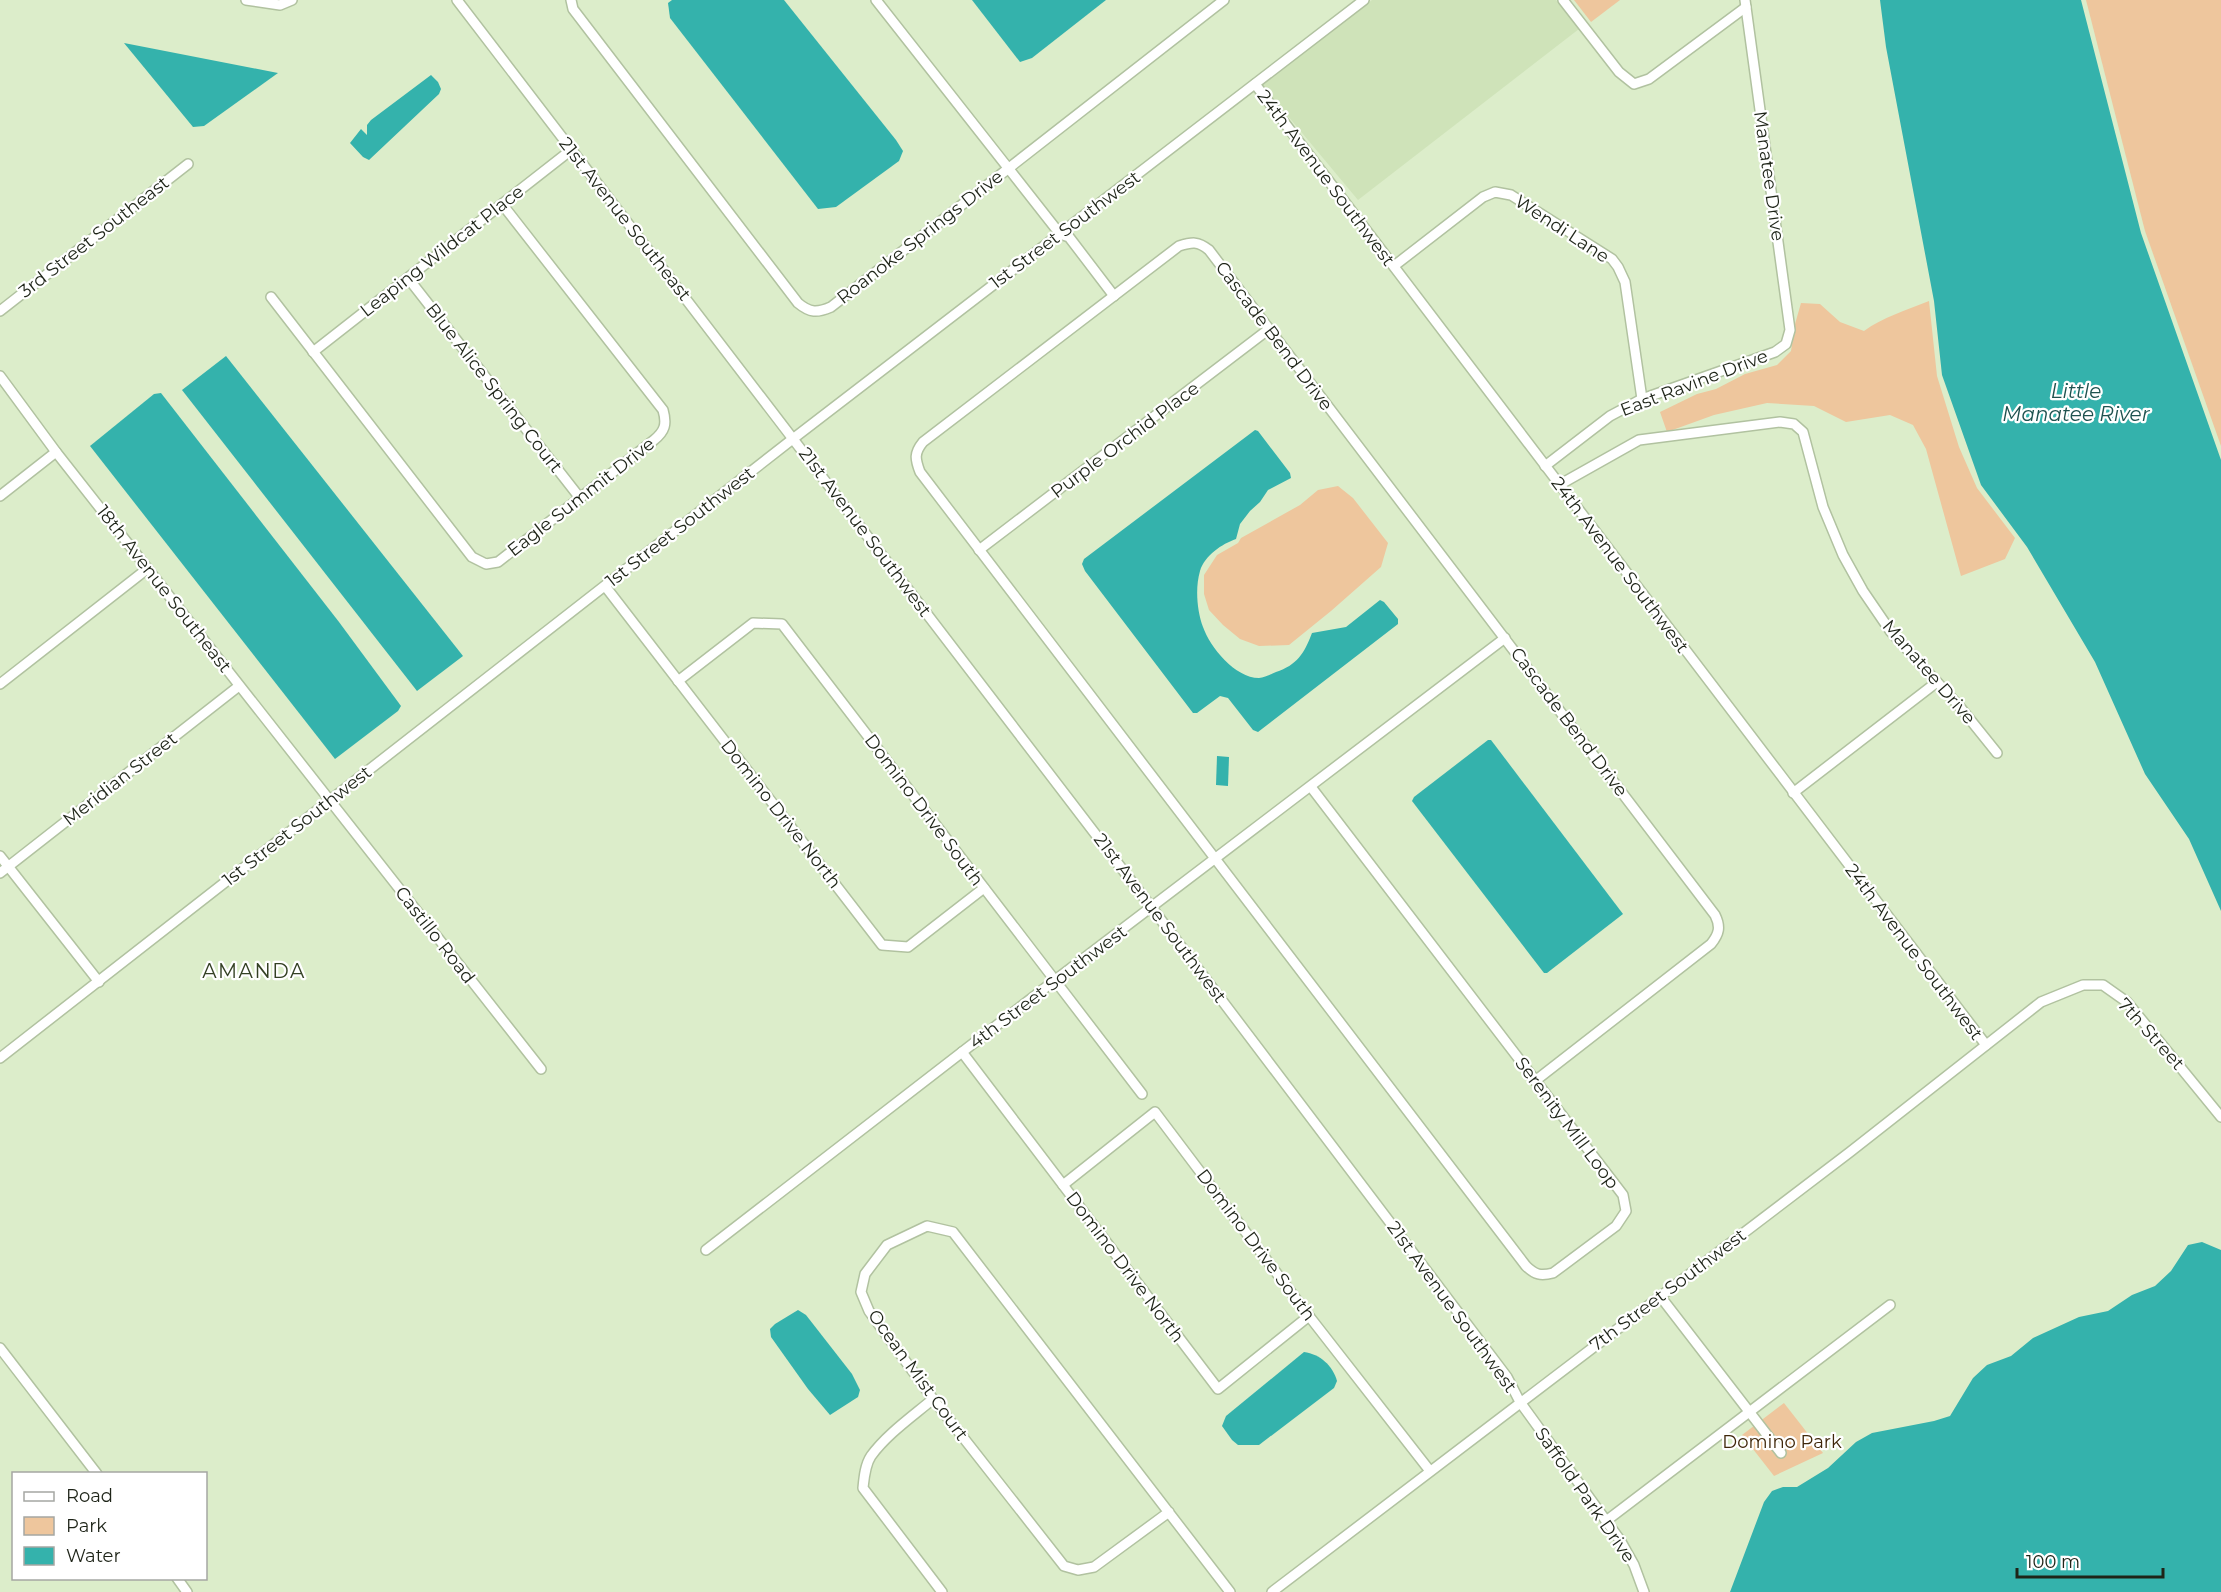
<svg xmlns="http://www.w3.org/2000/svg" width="2221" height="1592" font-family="Montserrat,sans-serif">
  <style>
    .built { fill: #cfe3b9 }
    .green { fill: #eec69d }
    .water { fill: #34b2ac }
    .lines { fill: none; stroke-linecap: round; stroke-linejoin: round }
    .minor-casing { stroke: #b1c2a0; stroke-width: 12 }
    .minor { stroke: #fff; stroke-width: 9 }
    .labels { text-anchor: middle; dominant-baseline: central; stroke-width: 4.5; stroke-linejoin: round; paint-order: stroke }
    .street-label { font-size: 18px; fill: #1e2418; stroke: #fff }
    .park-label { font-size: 18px; fill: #3f270a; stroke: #fff }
    .water-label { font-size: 20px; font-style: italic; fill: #1e524f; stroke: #fff }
    .neighbourhood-label { font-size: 20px; letter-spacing: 1.5px; fill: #344124; stroke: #fff }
  </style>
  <rect width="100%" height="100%" fill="#dcedca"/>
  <polygon class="built" points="1372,0 1556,0 1579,29 1358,200 1262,85"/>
  <g class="green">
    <polygon points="1574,0 1620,0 1591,22"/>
    <polygon points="2086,0 2221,0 2221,446 2145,231"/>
    <path d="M1929 301 1937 376 1959 447 1977 488 2015 538 2005 559 1961 576 1926 449 1913 425 1890 415 1846 422 1814 406 1767 403 1714 415 1667 432 1660 412 1697 394 1716 389 1745 374 1777 365 1791 351 1795 324 1801 303 1820 304 1840 322 1864 331C1883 317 1907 310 1929 301Z"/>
    <polygon points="1338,486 1353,498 1388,543 1381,567 1331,611 1289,645 1259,646 1240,639 1223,625 1209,610 1204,594 1204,575 1217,555 1238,543 1241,538 1300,505 1318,490"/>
    <polygon points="1784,1403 1823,1453 1774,1476 1742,1435"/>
  </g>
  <g class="water">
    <polygon points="672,0 784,0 896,140 903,151 899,161 836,207 818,209 670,18 668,3"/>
    <polygon points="972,0 1106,0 1032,58 1020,62"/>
    <polygon points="1880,0 2081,0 2141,233 2221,460 2221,911 2189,839 2145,774 2095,662 2027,547 1981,485 1942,375 1934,301 1886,47"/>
    <polygon points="124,43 278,73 204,126 193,127"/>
    <polygon points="431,75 438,82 441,89 439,94 369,160 363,157 350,143 361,129 367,135 367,125 371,120"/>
    <polygon points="226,356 463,656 417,691 182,390"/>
    <polygon points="161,393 339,622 401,706 398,711 335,759 90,446 154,394"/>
    <path d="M1255 430 1258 431 1290 473 1291 478 1268 490 1260 502 1250 511 1240 524 1236 539C1222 544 1205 555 1200 571 1195 588 1197 611 1203 627 1210 647 1235 678 1259 678 1264 678 1271 674 1276 672 1297 665 1304 654 1312 633L1346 627 1380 600 1384 602 1398 619V624L1258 732 1253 730 1228 698 1220 696 1197 713H1193L1085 571 1082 564 1084 559Z"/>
    <polygon points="1488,740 1491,740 1623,914 1547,973 1544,973 1412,801 1414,797"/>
    <polygon points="1217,756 1229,757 1228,786 1216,785"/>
    <polygon points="2202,1242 2221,1250 2221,1592 1730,1592 1764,1502 1772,1491 1783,1487 1797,1487 1828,1468 1856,1442 1872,1433 1934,1421 1950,1416 1973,1378 1987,1365 2011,1356 2033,1338 2079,1317 2108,1311 2132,1295 2155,1286 2171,1271 2188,1245"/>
    <polygon points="798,1310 806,1315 852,1374 860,1390 858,1397 830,1415 808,1389 771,1337 770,1329 775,1324"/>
    <path d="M1304 1352C1320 1354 1333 1366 1337 1381L1334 1388 1259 1445H1238L1232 1440 1222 1426 1226 1416Z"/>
  </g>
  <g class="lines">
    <defs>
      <g id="minor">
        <polyline points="246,0 280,5 292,0"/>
        <polyline points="457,0 1152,908 1507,1377 1520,1402 1620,1540 1634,1565 1644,1592"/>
        <path d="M571 0 573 9 798 303C810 313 817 313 831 307L1224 0"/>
        <polyline points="876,0 1060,234 1069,237 1114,296"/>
        <polyline points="1563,0 1619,72 1634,84 1649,79 1746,7"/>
        <polyline points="1255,84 1986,1045"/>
        <polyline points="1394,266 1483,197 1495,192 1511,195 1612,259 1618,267 1625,282 1642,399"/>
        <polyline points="408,278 580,498"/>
        <path d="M271 297 472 557 486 564 498 562 654 440C665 431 667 424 663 410L502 204"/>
        <polyline points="0,311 188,164"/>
        <polyline points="313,352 571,150"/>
        <polyline points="0,376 56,452 541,1069"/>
        <polyline points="1545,466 1610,416 1642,399 1775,352 1786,344 1790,330 1745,0"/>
        <polyline points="1559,485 1639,440 1780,422 1794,424 1803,432 1823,507 1843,555 1863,591 1891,632 1960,707 1997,753"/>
        <polyline points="0,496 56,452"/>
        <polyline points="979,550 1269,329"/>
        <polyline points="605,586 882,945 908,947 984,888"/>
        <polyline points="678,681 753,623 782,624 1142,1094"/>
        <polyline points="0,684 147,569"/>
        <path d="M1311 787 1623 1195 1626 1211 1616 1226 1553 1273C1541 1276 1535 1275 1526 1266L920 472C915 459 914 453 923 442L1179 246C1192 242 1198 241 1209 250L1715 915C1721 927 1719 934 1711 944L1535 1081"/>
        <polyline points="1793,793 1937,682"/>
        <polyline points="0,856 99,982"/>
        <polyline points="0,873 239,686"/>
        <polyline points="962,1052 1218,1389 1309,1316"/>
        <polyline points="0,1058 794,438 1364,0"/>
        <polyline points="1063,1185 1155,1112 1309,1316 1430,1471"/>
        <polyline points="706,1250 1054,981 1505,638"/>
        <polyline points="1660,1296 1781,1453"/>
        <polyline points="0,1348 97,1474"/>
        <path d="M933 1399C913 1416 887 1434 871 1456 865 1465 864 1478 863 1488L942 1592"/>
        <polyline points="1169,1512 1094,1567 1078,1570 1064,1566 933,1399 869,1311 861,1292 865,1274 887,1245 927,1226 953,1232 1230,1592"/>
        <polyline points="1606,1521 1890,1305"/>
        <polyline points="177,1578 187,1592"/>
        <polyline points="1272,1592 1850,1152 2041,1002 2083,985 2103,985 2127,1002 2221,1117"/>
      </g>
    </defs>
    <use href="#minor" class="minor-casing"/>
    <use href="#minor" class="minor"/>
  </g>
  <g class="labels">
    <g class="street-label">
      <text transform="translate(1769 176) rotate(82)">Manatee Drive</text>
      <text transform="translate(1326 178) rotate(53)">24th Avenue Southwest</text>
      <text transform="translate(625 219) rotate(52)">21st Avenue Southeast</text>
      <text transform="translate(1562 229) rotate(33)">Wendi Lane</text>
      <text transform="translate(1065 230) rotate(-37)">1st Street Southwest</text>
      <text transform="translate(94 237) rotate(-38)">3rd Street Southeast</text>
      <text transform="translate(920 237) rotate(-38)">Roanoke Springs Drive</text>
      <text transform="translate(442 251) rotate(-38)">Leaping Wildcat Place</text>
      <text transform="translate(1274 336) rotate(53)">Cascade Bend Drive</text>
      <text transform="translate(1694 383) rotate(-21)">East Ravine Drive</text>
      <text transform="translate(494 388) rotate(52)">Blue Alice Spring Court</text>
      <text transform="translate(1125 440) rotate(-37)">Purple Orchid Place</text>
      <text transform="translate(581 497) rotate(-38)">Eagle Summit Drive</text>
      <text transform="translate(680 527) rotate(-38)">1st Street Southwest</text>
      <text transform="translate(865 532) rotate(53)">21st Avenue Southwest</text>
      <text transform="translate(1620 565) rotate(53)">24th Avenue Southwest</text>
      <text transform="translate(164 589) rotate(52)">18th Avenue Southeast</text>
      <text transform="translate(1929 672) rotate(49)">Manatee Drive</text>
      <text transform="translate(1569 722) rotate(53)">Cascade Bend Drive</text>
      <text transform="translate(120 779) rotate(-38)">Meridian Street</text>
      <text transform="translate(924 810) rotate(53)">Domino Drive South</text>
      <text transform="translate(781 814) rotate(52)">Domino Drive North</text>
      <text transform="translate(297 826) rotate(-38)">1st Street Southwest</text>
      <text transform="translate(1160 918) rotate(53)">21st Avenue Southwest</text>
      <text transform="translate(435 935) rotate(52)">Castillo Road</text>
      <text transform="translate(1914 952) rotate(53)">24th Avenue Southwest</text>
      <text transform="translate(1048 987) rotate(-37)">4th Street Southwest</text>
      <text transform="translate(2151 1034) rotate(48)">7th Street</text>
      <text transform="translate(1567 1123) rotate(53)">Serenity Mill Loop</text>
      <text transform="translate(1256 1245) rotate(53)">Domino Drive South</text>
      <text transform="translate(1125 1267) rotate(53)">Domino Drive North</text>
      <text transform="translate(1668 1290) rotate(-37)">7th Street Southwest</text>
      <text transform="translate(1452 1307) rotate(54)">21st Avenue Southwest</text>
      <text transform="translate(918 1375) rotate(54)">Ocean Mist Court</text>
      <text transform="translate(1585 1495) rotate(55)">Saffold Park Drive</text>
    </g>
    <g class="park-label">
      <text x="1782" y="1442">Domino Park</text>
    </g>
    <g class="water-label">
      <text x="2076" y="391">Little<tspan x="2076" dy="23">Manatee River</tspan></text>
    </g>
    <g class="neighbourhood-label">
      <text x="254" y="971">AMANDA</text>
    </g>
  </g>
  <rect x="12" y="1472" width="195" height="108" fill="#ffffff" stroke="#a5a7a3" stroke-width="1.5"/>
  <rect x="24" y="1492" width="30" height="9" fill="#ffffff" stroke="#a5a7a3" stroke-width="1.5"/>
  <text x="66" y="1502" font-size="18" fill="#1e2418">Road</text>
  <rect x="24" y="1517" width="30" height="18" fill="#eec69d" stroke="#a5a7a3" stroke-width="1.5"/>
  <text x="66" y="1532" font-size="18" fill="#1e2418">Park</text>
  <rect x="24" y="1547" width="30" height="18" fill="#34b2ac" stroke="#a5a7a3" stroke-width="1.5"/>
  <text x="66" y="1562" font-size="18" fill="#1e2418">Water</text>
  <path d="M2017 1568v9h146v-9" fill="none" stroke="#1e2418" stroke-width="3"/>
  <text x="2026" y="1568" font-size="18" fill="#1e2418" stroke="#ffffff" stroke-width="4.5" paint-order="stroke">100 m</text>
</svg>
